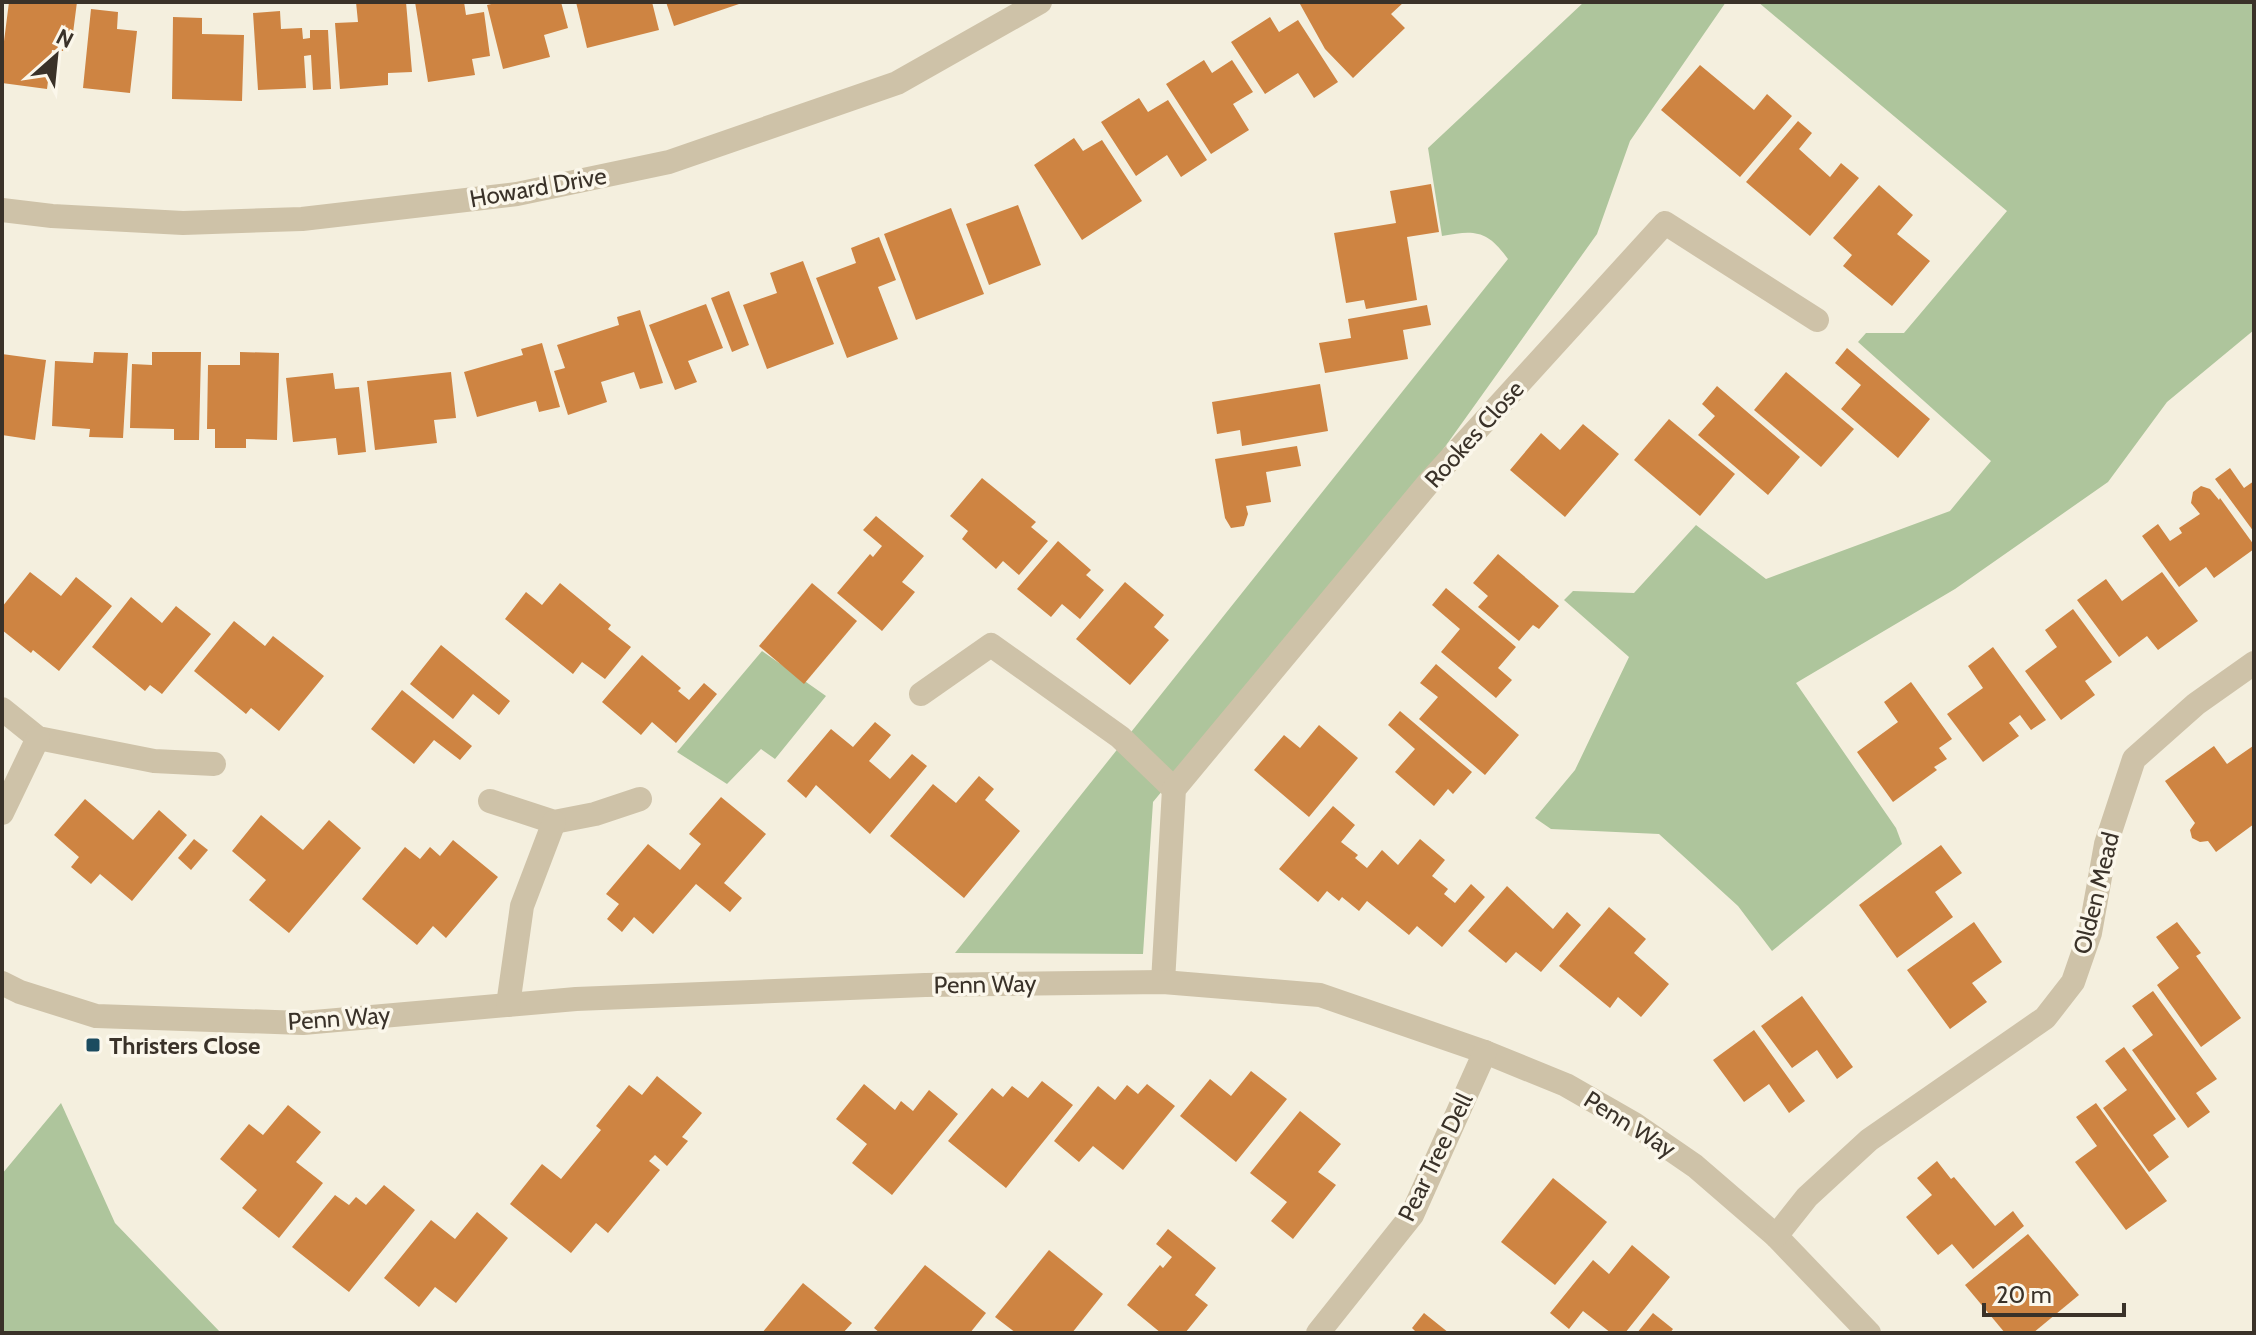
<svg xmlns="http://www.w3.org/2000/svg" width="2256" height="1335" font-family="Cabin,sans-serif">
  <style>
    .green { fill: #aec59c }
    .building { fill: #ce8442 }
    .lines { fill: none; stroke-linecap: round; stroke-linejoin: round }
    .street { stroke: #cec2a8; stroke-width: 24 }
    .poi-dot { fill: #1b4b5f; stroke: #fbf7eb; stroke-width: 3 }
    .labels { text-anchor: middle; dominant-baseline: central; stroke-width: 7; stroke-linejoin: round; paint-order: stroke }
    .street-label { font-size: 24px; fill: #3a3229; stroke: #fbf7eb }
    .poi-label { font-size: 24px; font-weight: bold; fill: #3a3229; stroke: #fbf7eb; text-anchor: start }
  </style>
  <rect width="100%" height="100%" fill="#f4efde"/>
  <g class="green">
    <path d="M1584 2H1726L1630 141 1597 234 1437 458 1153 802 1143 954 955 953 1508 259C1487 230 1475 230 1442 236L1428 148Z"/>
    <polygon points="1758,2 2254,2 2254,330 2167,402 2108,482 1955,589 1796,683 1896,828 1902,844 1772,951 1738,906 1659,834 1551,829 1535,818 1575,770 1629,657 1564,600 1573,591 1634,593 1696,525 1766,579 1950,511 1991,461 1858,342 1866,333 1904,333 2007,211"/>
    <polygon points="762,651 826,696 775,759 761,749 727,784 677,752"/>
    <polygon points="61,1103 115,1223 221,1333 2,1333 2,1174"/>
  </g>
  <g class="building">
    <polygon points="9,2 77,2 73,33 66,32 63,51 52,50 47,89 2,83 2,57"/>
    <polygon points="356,2 406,2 412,72 388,73 388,85 340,89 335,23 358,22"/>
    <polygon points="415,2 464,2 466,15 484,12 490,56 472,59 475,75 428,82"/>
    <polygon points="500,2 561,2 568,28 544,35 550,57 503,69 487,5"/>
    <polygon points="576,2 652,2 659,30 587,48"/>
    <polygon points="666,2 742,2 742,3 674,26"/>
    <polygon points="1303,2 1404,2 1391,14 1405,28 1353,78 1325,49 1300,4"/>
    <polygon points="91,9 118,12 117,29 137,31 130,93 83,88"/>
    <polygon points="280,11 281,29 302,28 303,39 310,38 310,30 328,30 331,89 313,90 311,55 304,56 306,88 258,90 253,13"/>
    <polygon points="173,17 202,18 202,34 244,35 242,101 172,99"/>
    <polygon points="1270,17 1279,32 1298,20 1338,82 1314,98 1298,73 1265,94 1231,42"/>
    <polygon points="1204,60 1212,73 1232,60 1253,92 1233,104 1249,130 1211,154 1166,84"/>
    <polygon points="1700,65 1754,110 1767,94 1792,116 1740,177 1661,110"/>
    <polygon points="1139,98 1148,112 1168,100 1207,160 1181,177 1167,155 1136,176 1101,122"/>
    <polygon points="1798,121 1812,133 1799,149 1830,177 1841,163 1859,178 1810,236 1746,182"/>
    <polygon points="1074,138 1083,151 1102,140 1142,201 1082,240 1034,165"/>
    <polygon points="1431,184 1439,232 1407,237 1417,300 1366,309 1364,300 1346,303 1334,233 1396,223 1390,191"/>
    <polygon points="1879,185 1913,215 1897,234 1930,261 1892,306 1843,266 1852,255 1833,238"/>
    <polygon points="1018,205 1041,265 989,285 966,224"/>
    <polygon points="951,208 984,294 916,320 884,234"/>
    <polygon points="879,237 896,280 878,287 898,339 847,358 816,278 856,263 851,248"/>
    <polygon points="803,261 834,344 767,369 743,305 777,293 770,273"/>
    <polygon points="729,291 749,345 732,352 711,298"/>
    <polygon points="706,304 723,348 688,361 697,382 675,390 649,325"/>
    <polygon points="1427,305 1431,325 1403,330 1408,359 1325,373 1319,343 1351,338 1348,319"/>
    <polygon points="640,310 663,383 640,389 634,372 601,382 607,402 568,415 554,371 565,368 557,345 619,325 617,317"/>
    <polygon points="542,343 560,407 539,412 536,401 477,417 464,372 523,355 521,349"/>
    <polygon points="1847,348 1930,419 1898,458 1841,409 1861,385 1835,363"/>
    <polygon points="94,352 128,353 123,438 89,437 90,429 52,426 55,361 93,363"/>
    <polygon points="152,352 201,352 199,440 174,440 174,429 130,428 132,364 152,365"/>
    <polygon points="240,352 279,353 277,440 246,439 246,448 215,448 215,429 207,429 208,365 240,365"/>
    <polygon points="2,354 46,360 35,440 2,435"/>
    <polygon points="451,372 456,418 434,420 437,443 375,450 367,381"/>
    <polygon points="1786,372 1854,429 1821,467 1754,410"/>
    <polygon points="333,373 335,389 359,387 366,452 338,455 336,438 293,442 286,378"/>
    <polygon points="1320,384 1328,431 1242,446 1240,430 1217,434 1212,402"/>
    <polygon points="1717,386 1800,457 1768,495 1698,435 1715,416 1702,404"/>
    <polygon points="1669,419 1735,474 1700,516 1634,460"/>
    <polygon points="1583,424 1619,454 1565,517 1510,470 1541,433 1560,450"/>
    <polygon points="1297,446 1301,466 1266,472 1271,502 1246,506 1248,514 1244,526 1231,528 1225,518 1215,459"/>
    <polygon points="2230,468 2244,488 2254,481 2254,532 2215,479"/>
    <polygon points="982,478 1036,522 1031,527 1048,541 1019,575 1003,561 996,569 962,539 968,531 950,516"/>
    <polygon points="2201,486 2210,489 2219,500 2220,498 2254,545 2254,549 2214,578 2206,567 2179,587 2142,536 2158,524 2170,541 2182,533 2179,528 2200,514 2191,503 2193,492"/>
    <polygon points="876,516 924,556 902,582 915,592 882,631 837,593 870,554 873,557 882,546 863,530"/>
    <polygon points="1058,541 1091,570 1086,575 1104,590 1080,619 1062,604 1051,617 1017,589"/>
    <polygon points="1498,554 1559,606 1539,629 1533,625 1519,641 1478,607 1488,596 1473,583"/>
    <polygon points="30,572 61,596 76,577 112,606 59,671 33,650 31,653 2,630 2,607"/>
    <polygon points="2162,572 2198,621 2158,650 2147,636 2119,657 2077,600 2106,579 2122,601"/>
    <polygon points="1125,582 1164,615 1154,627 1169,640 1130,685 1076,639"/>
    <polygon points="560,583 611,625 608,629 631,647 605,679 582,662 573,674 505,619 526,592 542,605"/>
    <polygon points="812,583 857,621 804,684 759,646"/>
    <polygon points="1446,588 1516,647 1498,668 1512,680 1496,698 1441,652 1460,629 1432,605"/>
    <polygon points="131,597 162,623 176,606 211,634 162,694 150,685 145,691 92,647"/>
    <polygon points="2073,609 2112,662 2085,681 2095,695 2061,720 2025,671 2057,647 2045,630"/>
    <polygon points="234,621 265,646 273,636 324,676 279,731 251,708 246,714 194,671"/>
    <polygon points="441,645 510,701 499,715 473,694 453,719 410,684"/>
    <polygon points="1993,647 2046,720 2031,730 2020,715 2009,723 2019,736 1983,762 1947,714 1983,688 1968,666"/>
    <polygon points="642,655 681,688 678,691 689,700 704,683 717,694 676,743 652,722 641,735 602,702"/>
    <polygon points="1436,664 1519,735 1485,775 1419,719 1438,697 1420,683"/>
    <polygon points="1911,682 1952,739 1939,748 1947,759 1934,767 1937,770 1893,802 1857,752 1898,722 1884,702"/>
    <polygon points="402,690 472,746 460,760 434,740 414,764 371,729"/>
    <polygon points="1400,711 1472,772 1453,794 1448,789 1434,806 1395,772 1415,749 1388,725"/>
    <polygon points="875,722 891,735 869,761 890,779 912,754 927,766 870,834 816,785 806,798 787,781 831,729 853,747"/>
    <polygon points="1319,725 1358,758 1309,817 1254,770 1284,735 1300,748"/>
    <polygon points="2214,746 2227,764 2253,746 2254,747 2254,824 2216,852 2208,841 2200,842 2192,838 2190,830 2195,823 2165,781"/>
    <polygon points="979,776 994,789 985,800 1020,831 964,898 890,836 933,784 956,803"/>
    <polygon points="721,797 766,834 724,883 742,898 730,912 696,884 653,934 634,917 622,932 607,919 619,904 606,894 648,844 680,870 701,844 689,834"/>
    <polygon points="85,799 133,840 159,810 187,835 132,901 100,874 91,884 71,867 79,857 54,835"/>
    <polygon points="1333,806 1355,825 1341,842 1358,855 1355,858 1367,868 1382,850 1398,865 1420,839 1445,860 1432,876 1448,889 1444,894 1455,903 1471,884 1485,897 1442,947 1417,926 1409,935 1367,901 1359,911 1342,897 1339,901 1327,891 1318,902 1279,869"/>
    <polygon points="261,815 303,850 329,820 361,848 289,933 249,900 266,880 232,851"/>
    <polygon points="194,839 208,850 191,870 178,858"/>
    <polygon points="453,840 498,877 446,938 433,926 417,945 362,899 405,847 420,859 430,847 440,856"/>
    <polygon points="1941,845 1962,873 1935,892 1953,917 1897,958 1859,905"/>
    <polygon points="1507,886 1553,929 1567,912 1581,925 1541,972 1516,952 1506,963 1468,931"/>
    <polygon points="1609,907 1646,939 1634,953 1669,984 1641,1017 1618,997 1610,1008 1559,966"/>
    <polygon points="1974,922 2002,962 1972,983 1987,1002 1950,1029 1907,970"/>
    <polygon points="2177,922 2201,953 2196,956 2241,1018 2201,1047 2157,985 2179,968 2156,937"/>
    <polygon points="2153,991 2217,1079 2196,1093 2210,1112 2188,1128 2132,1050 2153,1035 2132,1006"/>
    <polygon points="1802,996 1853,1067 1837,1079 1817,1050 1792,1068 1761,1026"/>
    <polygon points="1754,1030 1805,1101 1789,1113 1769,1084 1744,1102 1713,1060"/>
    <polygon points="2124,1047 2176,1119 2153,1135 2169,1157 2149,1172 2103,1108 2127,1090 2105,1061"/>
    <polygon points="1251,1071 1287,1099 1236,1162 1180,1116 1210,1079 1231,1096"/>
    <polygon points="657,1076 702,1113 682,1137 688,1141 667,1166 655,1155 649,1161 660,1170 608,1233 596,1223 571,1253 510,1204 542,1164 561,1179 601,1130 596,1126 629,1085 642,1095"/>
    <polygon points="1042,1081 1073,1105 1006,1188 948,1141 992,1088 1003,1097 1012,1086 1028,1098"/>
    <polygon points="864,1084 895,1110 901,1101 913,1111 929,1090 958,1114 892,1195 852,1163 867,1144 836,1119"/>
    <polygon points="1147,1084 1175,1106 1123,1170 1093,1146 1079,1162 1054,1141 1098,1086 1115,1100 1127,1085 1138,1094"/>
    <polygon points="2096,1103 2167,1201 2126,1230 2075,1162 2097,1146 2076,1117"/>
    <polygon points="288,1105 321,1132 296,1162 323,1183 279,1238 242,1208 257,1190 220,1159 249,1124 263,1135"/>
    <polygon points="1300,1111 1341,1144 1318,1172 1336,1185 1293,1239 1271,1221 1287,1202 1250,1173"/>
    <polygon points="1937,1161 1951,1179 1954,1177 1995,1226 2013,1211 2024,1226 1973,1269 1952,1244 1938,1255 1906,1217 1932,1195 1917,1178"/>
    <polygon points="1553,1178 1607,1222 1555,1285 1501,1242"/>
    <polygon points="384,1185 415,1210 349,1292 292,1247 335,1195 349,1205 356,1197 366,1205"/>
    <polygon points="477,1212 508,1238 456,1303 435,1287 419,1307 384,1278 431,1220 455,1239"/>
    <polygon points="1168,1229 1216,1268 1195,1295 1208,1305 1185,1333 1161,1333 1127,1305 1160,1265 1163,1268 1172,1257 1156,1244"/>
    <polygon points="2028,1234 2079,1295 2033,1333 2005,1333 1965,1285"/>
    <polygon points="1632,1245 1670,1277 1625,1333 1611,1333 1583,1311 1569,1329 1550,1313 1593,1260 1609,1274"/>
    <polygon points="1049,1250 1103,1294 1072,1333 1016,1333 995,1317"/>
    <polygon points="925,1265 986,1313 970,1333 880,1333 874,1328"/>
    <polygon points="803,1283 852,1323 843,1333 762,1333"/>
    <polygon points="1424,1313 1449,1333 1417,1333 1412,1328"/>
    <polygon points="1653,1313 1673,1329 1670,1333 1637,1333"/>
  </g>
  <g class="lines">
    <g class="street">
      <polyline points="2,210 52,216 183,223 302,219 517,194 669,162 897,83 1040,2"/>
      <polyline points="921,694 991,645 1120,737 1174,789"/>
      <polyline points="2,709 38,738 154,761 214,764"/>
      <polyline points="490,801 554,822 595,814 640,799"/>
      <polyline points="2,813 38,738"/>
      <polyline points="1163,982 1174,789 1431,480 1665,223 1817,320"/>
      <polyline points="2,983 20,992 96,1016 303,1023 576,999 925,985 1163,982 1320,995 1485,1052 1566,1085 1634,1124 1695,1166 1776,1236 1869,1333"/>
      <polyline points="508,1005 522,906 554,822"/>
      <polyline points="1776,1236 1807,1197 1869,1140 2045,1018 2073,982 2090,933 2106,844 2134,759 2196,704 2254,663"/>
      <polyline points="1318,1333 1412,1215 1485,1052"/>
    </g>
  </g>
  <rect class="poi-dot" x="85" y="1037" width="16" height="16" rx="4"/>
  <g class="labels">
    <g class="street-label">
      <text transform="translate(538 187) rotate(-10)">Howard Drive</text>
      <text transform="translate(1474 434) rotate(-48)">Rookes Close</text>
      <text transform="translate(2096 893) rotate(-76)">Olden Mead</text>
      <text transform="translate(985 984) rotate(-1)">Penn Way</text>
      <text transform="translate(339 1018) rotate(-4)">Penn Way</text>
      <text transform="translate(1630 1124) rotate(32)">Penn Way</text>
      <text transform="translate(1435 1157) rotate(-64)">Pear Tree Dell</text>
    </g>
    <g class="poi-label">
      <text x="109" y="1045">Thristers Close</text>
    </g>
  </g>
  <rect width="2256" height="1335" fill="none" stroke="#3a3229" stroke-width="8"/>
  <g transform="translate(56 56) rotate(27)" stroke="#fbf7eb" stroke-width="6" paint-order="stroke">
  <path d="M0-6L14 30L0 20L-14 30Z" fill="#3a3229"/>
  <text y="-12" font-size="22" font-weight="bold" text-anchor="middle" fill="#3a3229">N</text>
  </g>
  <path d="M1984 1303v12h140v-12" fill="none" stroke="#3a3229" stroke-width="4"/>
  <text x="1996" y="1303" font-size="24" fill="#3a3229" stroke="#fbf7eb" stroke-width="6" paint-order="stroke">20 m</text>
</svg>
